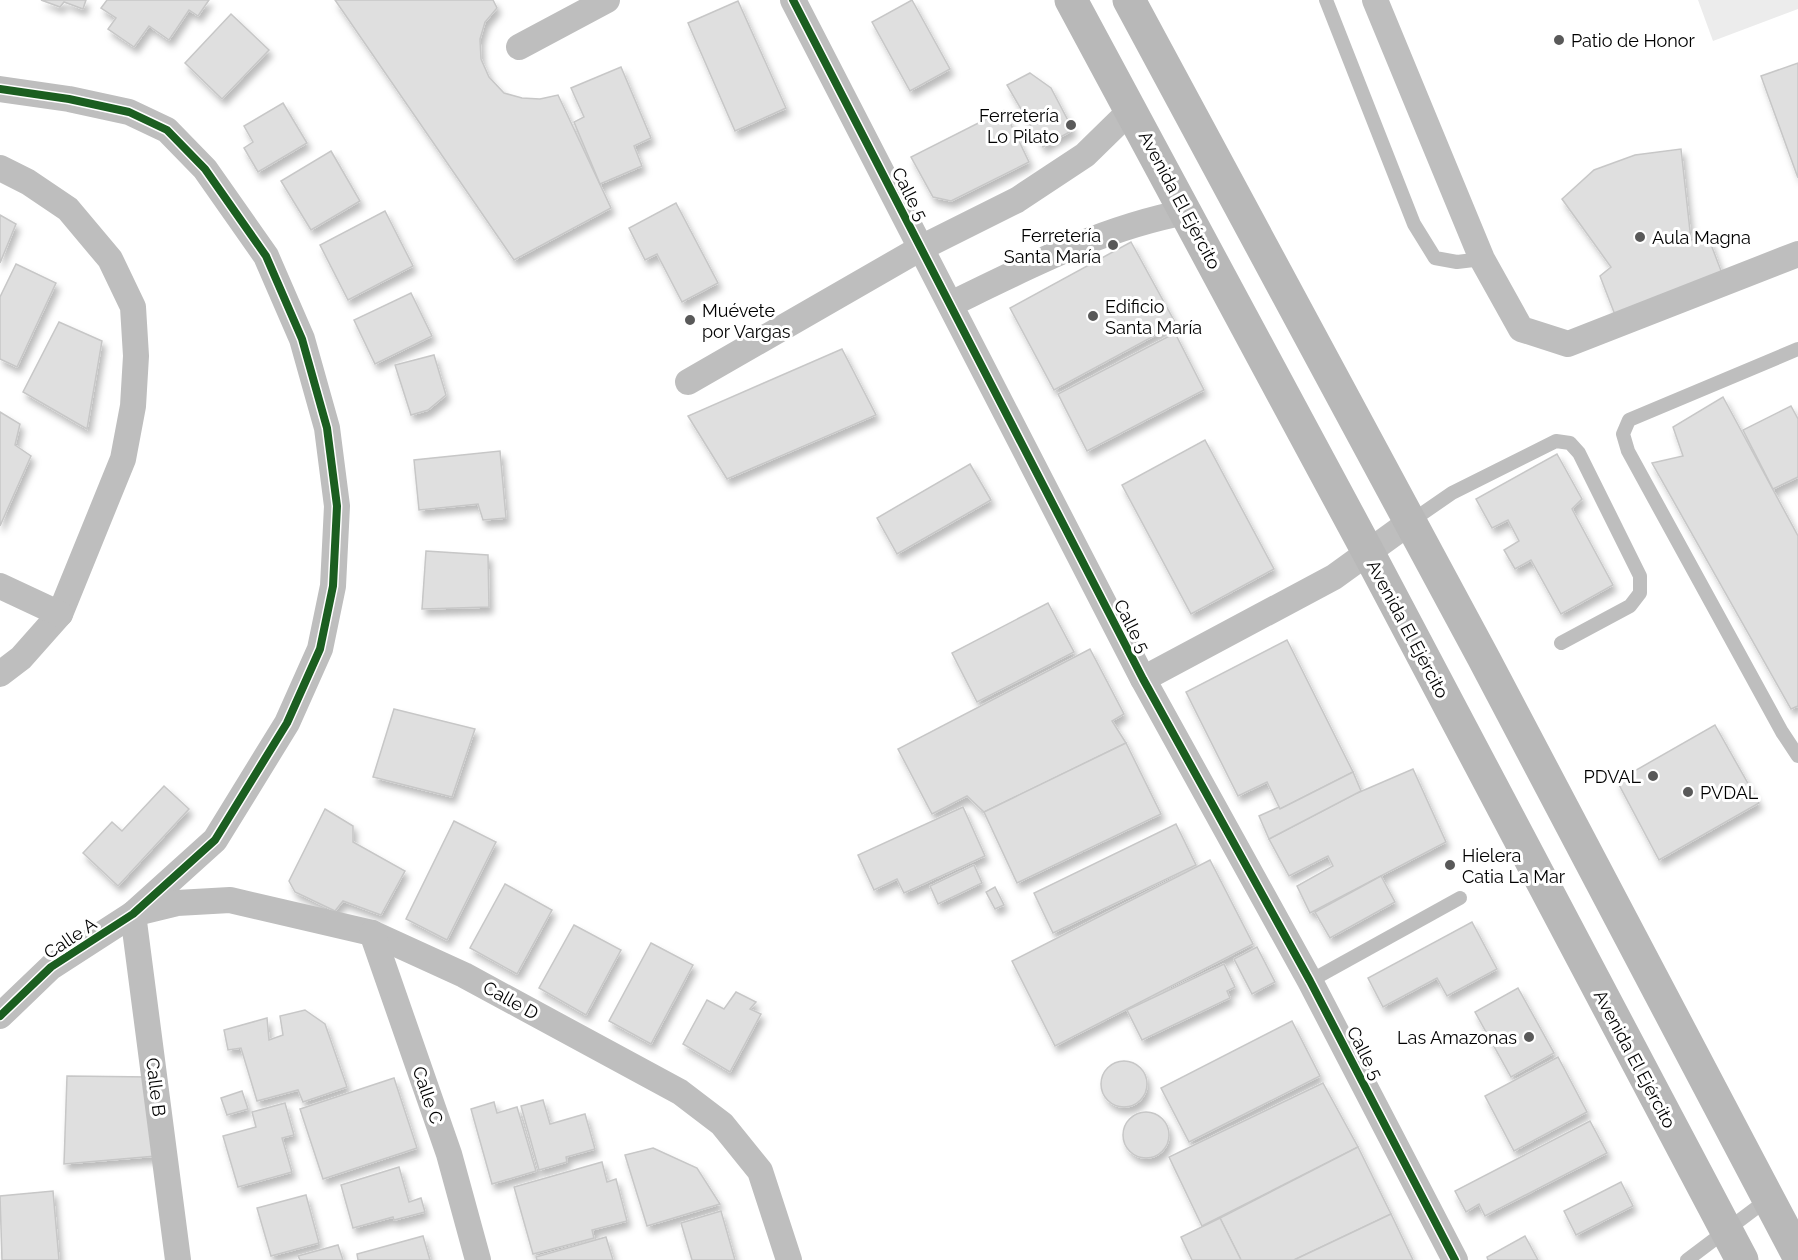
<svg xmlns="http://www.w3.org/2000/svg" width="1798" height="1260" font-family="Raleway,sans-serif">
  <style>
    .green { fill: #ececec }
    .building { fill: #dfdfdf; stroke: #c7c7c7; stroke-width: 1.5; filter: url(#shadow) }
    .lines { fill: none; stroke-linecap: round; stroke-linejoin: round }
    .lane { stroke: #bebebe; stroke-width: 14 }
    .street { stroke: #bebebe; stroke-width: 26 }
    .secondary { stroke: #b8b8b8; stroke-width: 33 }
    .cycleway-casing { stroke: #fff; stroke-width: 11 }
    .cycleway { stroke: #1b5e20; stroke-width: 8 }
    .poi-dot { fill: #595959; stroke: #fff; stroke-width: 2 }
    .labels { text-anchor: middle; dominant-baseline: central; stroke-width: 6; stroke-linejoin: round; paint-order: stroke }
    .poi-label { font-size: 18px; fill: #000; stroke: #fff; text-anchor: start }
    .street-label { font-size: 18px; fill: #000; stroke: #fff }
  </style>
  <defs>
    <filter id="shadow"><feDropShadow dx="3.5" dy="6" stdDeviation="3" flood-color="#0004"/></filter>
  </defs>
  <rect width="100%" height="100%" fill="#fff"/>
  <polygon class="green" points="1698,0 1798,0 1798,9 1713,41"/>
  <g class="building">
    <polygon points="41,0 86,0 83,9 64,2 60,7"/>
    <polygon points="107,0 209,0 198,16 189,10 169,40 149,26 134,47 108,29 116,18 101,8"/>
    <polygon points="335,0 493,0 497,8 485,22 480,39 481,59 489,77 504,93 522,98 540,99 558,95 611,208 514,260"/>
    <polygon points="912,0 950,69 910,91 872,22"/>
    <polygon points="738,1 786,108 735,131 688,23"/>
    <polygon points="231,14 269,50 222,99 185,63"/>
    <polygon points="1798,63 1798,178 1761,76"/>
    <polygon points="621,67 651,138 634,146 642,166 600,184 574,122 584,117 571,88"/>
    <polygon points="1030,73 1051,88 1073,130 1043,147 1007,85"/>
    <polygon points="283,103 307,143 258,172 244,148 253,142 244,126"/>
    <polygon points="1004,110 1029,162 951,201 933,197 911,157"/>
    <polygon points="1681,149 1691,240 1707,234 1723,276 1617,320 1600,276 1611,267 1562,199 1594,170 1635,155"/>
    <polygon points="331,151 360,201 311,230 281,181"/>
    <polygon points="676,203 718,283 682,302 657,254 645,260 629,228"/>
    <polygon points="385,211 413,266 348,300 320,245"/>
    <polygon points="0,215 16,224 0,263"/>
    <polygon points="1131,242 1176,324 1054,390 1010,308"/>
    <polygon points="16,264 56,283 17,367 0,359 0,297"/>
    <polygon points="411,293 432,336 375,364 354,320"/>
    <polygon points="59,322 102,341 87,429 23,392"/>
    <polygon points="1175,333 1204,390 1087,451 1058,394"/>
    <polygon points="842,349 876,415 727,479 688,416"/>
    <polygon points="434,355 446,395 428,410 411,415 395,365"/>
    <polygon points="1723,397 1798,536 1798,706 1791,709 1652,463 1683,456 1673,427"/>
    <polygon points="1791,406 1798,419 1798,477 1773,489 1743,430"/>
    <polygon points="0,412 20,424 15,445 31,456 0,526"/>
    <polygon points="1205,440 1274,569 1191,614 1122,485"/>
    <polygon points="500,451 506,518 483,520 478,504 419,510 414,460"/>
    <polygon points="1557,454 1582,499 1572,509 1613,585 1561,614 1531,560 1515,569 1504,550 1519,541 1508,520 1492,528 1476,499"/>
    <polygon points="970,464 991,500 897,554 877,518"/>
    <polygon points="426,551 488,555 489,607 422,609"/>
    <polygon points="1048,603 1074,652 977,702 952,653"/>
    <polygon points="1287,640 1353,772 1280,809 1267,782 1238,796 1186,692"/>
    <polygon points="1090,649 1124,714 1112,721 1126,743 984,812 967,796 932,814 898,749"/>
    <polygon points="394,709 475,729 452,797 373,777"/>
    <polygon points="1715,725 1759,803 1659,860 1617,781"/>
    <polygon points="1126,743 1161,814 1017,883 984,812"/>
    <polygon points="1413,769 1446,842 1310,913 1297,886 1333,866 1328,856 1289,876 1269,839 1355,794"/>
    <polygon points="1353,772 1361,791 1269,839 1259,816 1279,807 1280,809"/>
    <polygon points="164,786 189,809 118,886 83,853 112,822 122,831"/>
    <polygon points="963,807 985,856 904,893 897,879 874,890 858,855"/>
    <polygon points="325,809 353,826 353,842 405,871 381,915 343,901 335,911 295,892 289,881"/>
    <polygon points="454,821 496,842 447,940 406,919"/>
    <polygon points="1176,824 1196,865 1053,933 1034,893"/>
    <polygon points="1210,860 1253,944 1055,1046 1012,961"/>
    <polygon points="974,865 982,883 938,904 930,886"/>
    <polygon points="1381,876 1395,902 1330,938 1315,912"/>
    <polygon points="505,884 552,910 517,974 470,948"/>
    <polygon points="995,887 1004,905 995,909 986,892"/>
    <polygon points="1472,922 1497,969 1447,996 1437,978 1383,1007 1368,978"/>
    <polygon points="574,925 621,950 586,1015 539,988"/>
    <polygon points="651,943 693,965 651,1044 609,1021"/>
    <polygon points="1257,947 1275,982 1252,994 1234,959"/>
    <polygon points="1224,964 1235,987 1227,991 1230,998 1142,1040 1127,1010"/>
    <polygon points="1518,988 1554,1053 1511,1077 1475,1012"/>
    <polygon points="736,992 756,1002 750,1009 761,1014 730,1072 683,1044 707,1000 724,1009"/>
    <polygon points="305,1010 325,1024 347,1087 303,1102 298,1090 257,1101 241,1048 228,1050 224,1030 267,1018 269,1040 283,1035 280,1016"/>
    <polygon points="1292,1021 1320,1076 1189,1142 1161,1088"/>
    <polygon points="1558,1057 1587,1112 1514,1151 1485,1096"/>
    <circle cx="1124" cy="1084" r="23"/>
    <polygon points="67,1076 150,1077 156,1156 64,1164"/>
    <polygon points="394,1078 417,1148 323,1179 300,1109"/>
    <polygon points="1323,1083 1358,1147 1202,1226 1169,1157"/>
    <polygon points="242,1091 248,1109 227,1115 221,1098"/>
    <polygon points="543,1100 550,1124 585,1114 595,1149 566,1157 567,1162 539,1170 521,1106"/>
    <polygon points="494,1102 497,1113 517,1107 536,1171 492,1184 471,1109"/>
    <polygon points="285,1103 294,1135 282,1138 292,1172 238,1187 223,1136 256,1127 252,1112"/>
    <circle cx="1146" cy="1135" r="23"/>
    <polygon points="1590,1121 1607,1153 1485,1216 1479,1204 1466,1212 1455,1191"/>
    <polygon points="1358,1147 1391,1214 1294,1260 1241,1260 1220,1218"/>
    <polygon points="653,1148 697,1168 720,1204 647,1226 625,1155"/>
    <polygon points="602,1162 607,1182 616,1179 627,1221 592,1230 594,1238 533,1254 514,1187"/>
    <polygon points="399,1167 409,1202 421,1198 425,1212 394,1220 393,1217 353,1228 341,1185"/>
    <polygon points="1621,1182 1633,1206 1576,1235 1564,1211"/>
    <polygon points="53,1191 59,1260 2,1260 0,1196"/>
    <polygon points="306,1195 319,1243 271,1256 257,1208"/>
    <polygon points="721,1211 735,1260 692,1260 681,1223"/>
    <polygon points="1391,1214 1413,1260 1294,1260"/>
    <polygon points="1220,1218 1241,1260 1192,1260 1181,1237"/>
    <polygon points="423,1236 430,1260 358,1260 357,1254"/>
    <polygon points="1525,1236 1538,1260 1488,1260 1487,1257"/>
    <polygon points="606,1237 613,1260 537,1260 536,1257"/>
    <polygon points="338,1245 343,1260 300,1260 298,1256"/>
  </g>
  <g class="lines">
    <g class="lane">
      <polyline points="1326,0 1414,224 1435,258 1457,262 1482,259"/>
      <polyline points="1798,349 1629,420 1623,434 1628,451 1782,732 1798,756"/>
      <polyline points="1410,522 1452,493 1556,441 1570,443 1579,453 1640,576 1640,593 1630,606 1561,643"/>
      <polyline points="1310,981 1460,898"/>
      <polyline points="1687,1260 1768,1199"/>
    </g>
    <g class="street">
      <polyline points="793,0 1143,679 1310,981 1455,1260"/>
      <polyline points="1375,0 1482,259 1521,329 1568,344 1798,254"/>
      <polyline points="519,47 607,0"/>
      <polyline points="0,89 69,99 129,112 167,130 205,169 266,256 302,339 327,428 337,506 333,586 320,649 287,723 215,840 133,914 51,967 0,1016"/>
      <polyline points="0,168 28,182 68,209 110,259 133,307 136,356 133,406 123,459 60,614 21,658 0,674"/>
      <path d="M951 304C1027 267 1102 228 1186 212"/>
      <polyline points="688,382 921,248 1017,200 1085,155 1131,110"/>
      <polyline points="0,586 60,614"/>
      <polyline points="1143,679 1334,577 1410,522"/>
      <polyline points="140,912 177,903 230,900 372,933 464,975 680,1092 722,1124 760,1171 789,1260"/>
      <polyline points="133,914 178,1260"/>
      <polyline points="372,933 449,1154 478,1260"/>
    </g>
    <g class="secondary">
      <polyline points="1071,0 1368,552 1742,1260"/>
      <polyline points="1129,0 1483,657 1798,1255"/>
    </g>
    <defs>
      <g id="cycleway">
        <polyline points="793,0 1143,679 1310,981 1455,1260"/>
        <polyline points="0,89 69,99 129,112 167,130 205,169 266,256 302,339 327,428 337,506 333,586 320,649 287,723 215,840 133,914 51,967 0,1016"/>
      </g>
    </defs>
    <use href="#cycleway" class="cycleway-casing"/>
    <use href="#cycleway" class="cycleway"/>
  </g>
  <g class="poi-dot">
    <circle cx="1559" cy="40" r="6"/>
    <circle cx="1071" cy="125" r="6"/>
    <circle cx="1640" cy="237" r="6"/>
    <circle cx="1113" cy="245" r="6"/>
    <circle cx="1093" cy="316" r="6"/>
    <circle cx="690" cy="320" r="6"/>
    <circle cx="1653" cy="776" r="6"/>
    <circle cx="1688" cy="792" r="6"/>
    <circle cx="1450" cy="865" r="6"/>
    <circle cx="1529" cy="1037" r="6"/>
  </g>
  <g class="labels">
    <g class="poi-label">
      <text x="1571" y="40">Patio de Honor</text>
      <text x="1059" y="115" text-anchor="end">Ferretería<tspan x="1059" dy="21">Lo Pilato</tspan></text>
      <text x="1101" y="235" text-anchor="end">Ferretería<tspan x="1101" dy="21">Santa María</tspan></text>
      <text x="1652" y="237">Aula Magna</text>
      <text x="1105" y="306">Edificio<tspan x="1105" dy="21">Santa María</tspan></text>
      <text x="702" y="310">Muévete<tspan x="702" dy="21">por Vargas</tspan></text>
      <text x="1641" y="776" text-anchor="end">PDVAL</text>
      <text x="1700" y="792">PVDAL</text>
      <text x="1462" y="855">Hielera<tspan x="1462" dy="21">Catia La Mar</tspan></text>
      <text x="1517" y="1037" text-anchor="end">Las Amazonas</text>
    </g>
    <g class="street-label">
      <text transform="translate(910 194) rotate(63)">Calle 5</text>
      <text transform="translate(1180 200) rotate(62)">Avenida El Ejército</text>
      <text transform="translate(1132 626) rotate(63)">Calle 5</text>
      <text transform="translate(1408 629) rotate(62)">Avenida El Ejército</text>
      <text transform="translate(70 938) rotate(-34)">Calle A</text>
      <text transform="translate(511 1000) rotate(29)">Calle D</text>
      <text transform="translate(1365 1053) rotate(63)">Calle 5</text>
      <text transform="translate(1635 1059) rotate(62)">Avenida El Ejército</text>
      <text transform="translate(156 1087) rotate(83)">Calle B</text>
      <text transform="translate(428 1095) rotate(71)">Calle C</text>
    </g>
  </g>
</svg>
